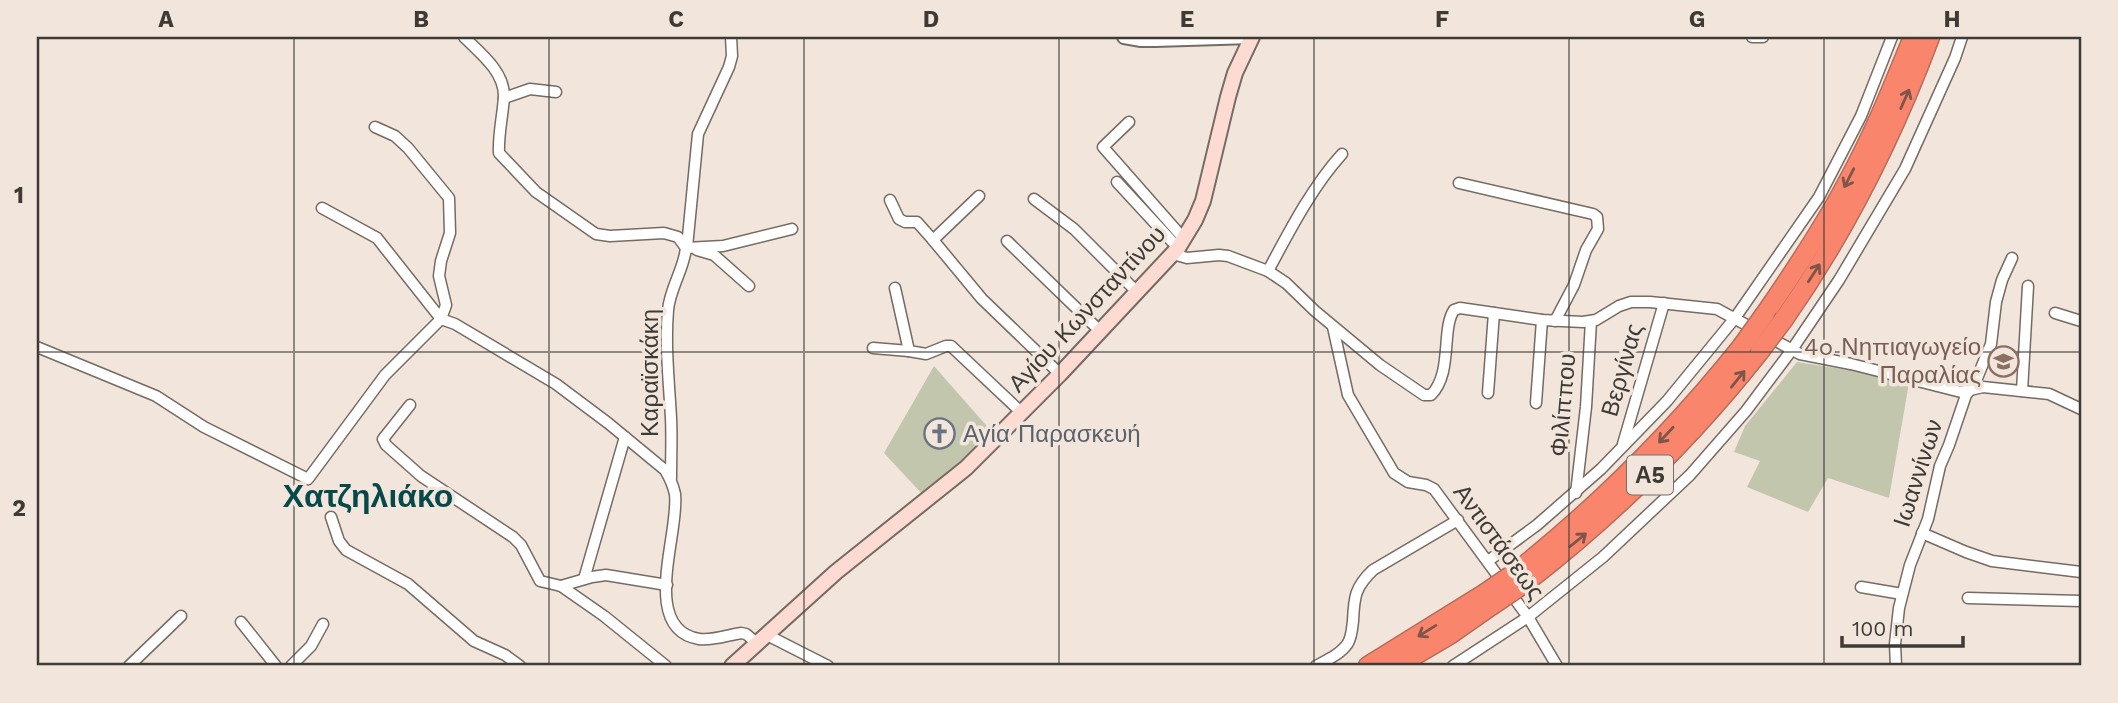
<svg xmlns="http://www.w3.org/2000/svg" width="2118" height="703" font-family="'Work Sans',sans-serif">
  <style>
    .green { fill: #c2c6ac }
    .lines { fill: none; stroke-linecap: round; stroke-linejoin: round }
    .minor-casing { stroke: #756b62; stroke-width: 13 }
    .tertiary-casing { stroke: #756b62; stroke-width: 16 }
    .secondary-casing { stroke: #756b62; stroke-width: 18 }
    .motorway-casing { stroke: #b86b59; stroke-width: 21 }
    .minor { stroke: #fff; stroke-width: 10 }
    .tertiary { stroke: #fff; stroke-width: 12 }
    .secondary { stroke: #fddbd3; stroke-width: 14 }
    .motorway { stroke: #f9866c; stroke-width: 18 }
    .motorway-bridge-casing { stroke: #b86b59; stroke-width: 21; stroke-linecap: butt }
    .motorway-bridge { stroke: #f9866c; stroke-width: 18 }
    .oneway { stroke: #7f5549 }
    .grid { fill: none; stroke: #3e3a36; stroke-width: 2; stroke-opacity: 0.55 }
    .labels { text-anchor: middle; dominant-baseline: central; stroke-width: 7; stroke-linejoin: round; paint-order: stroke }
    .shield { fill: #f2e6dc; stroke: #746e68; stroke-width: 2 }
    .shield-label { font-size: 23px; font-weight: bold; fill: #3e3a36 }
    .street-label { font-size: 24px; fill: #3e3a36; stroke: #f2e6dc }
    .education-label { font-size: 24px; fill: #785e54; stroke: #f2e6dc; text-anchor: end }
    .worship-label { font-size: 24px; fill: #5b616d; stroke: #f2e6dc; text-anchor: start }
    .district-label { font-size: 32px; font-weight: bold; fill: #07494a; stroke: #f2e6dc }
    .neatline { fill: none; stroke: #3e3a36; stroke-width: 2.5 }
    .grid-label { font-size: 23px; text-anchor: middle; font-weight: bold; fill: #3e3a36 }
  </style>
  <rect width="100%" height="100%" fill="#f2e6dc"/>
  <g class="green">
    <polygon points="1797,362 1849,370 1850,368 1909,383 1889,498 1828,478 1808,512 1747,487 1760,461 1734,452 1745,426"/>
    <polygon points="934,366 992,432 924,496 884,453"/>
  </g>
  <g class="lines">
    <defs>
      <g id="minor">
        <path d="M464 37C480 53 504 71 504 96 503 115 498 134 499 153L536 192 596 234 610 236 664 233 678 237 686 248C684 269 670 288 668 310 665 346 669 382 671 418 672 438 671 458 671 478"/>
        <polyline points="1752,37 1763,37"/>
        <polyline points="504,98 530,89 556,92"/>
        <polyline points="1129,122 1103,147 1184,239"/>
        <polyline points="1117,182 1178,248"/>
        <polyline points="1459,183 1593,214 1597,217 1598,229 1586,250 1574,285 1555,321"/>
        <polyline points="979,196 933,240 982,299 1060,374"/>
        <polyline points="1034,199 1074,229 1137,292"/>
        <polyline points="890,200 899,219 905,222 917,222 933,240"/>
        <path d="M322 208 377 238 441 319 455 324 556 384 608 423 665 470C670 478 673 485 675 494 680 532 639 629 699 639 712 641 728 635 741 633L746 634 758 644"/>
        <polyline points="1007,241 1100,331"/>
        <polyline points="687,247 698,134 729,67 732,56 731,37"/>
        <polyline points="686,248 723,246 792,229"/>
        <polyline points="697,250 714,255 749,286"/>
        <path d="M1173 254 1187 258 1219 255 1228 256 1268 271 1286 283 1315 311 1380 365 1424 395H1431C1453 373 1441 329 1454 310L1460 308 1542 320 1583 322 1596 320 1619 306 1631 302H1650L1717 309 1800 354 1851 364 1961 392 1983 387 2049 394 2081 409"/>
        <path d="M1268 271C1289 232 1312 187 1342 154"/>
        <polyline points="895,288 909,351 926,354 946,346 951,346 1022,413"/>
        <polyline points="2055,313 2081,321"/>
        <polyline points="1333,327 1348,395 1394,473 1408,482 1426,485 1434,489 1528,617 1557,666"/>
        <polyline points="37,347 156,396 204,427 308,479 385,375 441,319 446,305 439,276 441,261 450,233 449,198 408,148 395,136 375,127"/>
        <polyline points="873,348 909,351"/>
        <polyline points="2022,391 2028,286"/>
        <polyline points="1488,393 1494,313"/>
        <polyline points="1536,403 1542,320"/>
        <polyline points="410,405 383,439 386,445 421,476 513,537 521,545 540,581 561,586 604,616 666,666"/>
        <polyline points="1623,444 1664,303"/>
        <polyline points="1576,493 1586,407 1591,321"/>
        <polyline points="331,517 339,541 346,550 408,584 474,641 505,655 520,666"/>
        <polyline points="1922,533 1966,552 1992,561 2081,572"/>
        <polyline points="1488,561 1537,525 1601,469 1667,401 1735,318 1819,197 1861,116 1892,37"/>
        <polyline points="584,579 625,437"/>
        <polyline points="561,586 592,577 606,575 667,585"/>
        <polyline points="1861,587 1902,594"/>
        <polyline points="1968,598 2081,601"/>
        <polyline points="241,622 276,666"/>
        <polyline points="767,635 828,666"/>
        <polyline points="129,666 181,616"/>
        <polyline points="291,666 311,646 323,624"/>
        <path d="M1316 666C1327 660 1341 654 1348 643 1352 636 1352 628 1353 621 1354 597 1355 587 1373 570L1458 520"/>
        <polyline points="1453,666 1528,617 1603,557 1690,475 1746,411 1791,351 1839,280 1905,169 1955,58 1962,37"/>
        <polyline points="1896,666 1895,644 1899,608 1910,565 1928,519 1940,466 1949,445 1966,395 1975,383 1991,344 1996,302 2002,280 2012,258"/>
      </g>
      <polyline id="tertiary" points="1124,37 1141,40 1155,40 1252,37"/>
      <polyline id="secondary" points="732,666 836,572 966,468 1060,374 1178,248 1195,220 1203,201 1228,97 1235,73 1252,37"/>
      <g id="motorway">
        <path d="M1765 314C1794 272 1823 229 1847 183 1873 136 1893 86 1913 37"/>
        <path d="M1784 319C1845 232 1893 136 1930 37"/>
        <path d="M1516 572C1600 505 1675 430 1742 346"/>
        <path d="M1525 583C1614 514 1690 440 1760 351"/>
        <polyline points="1368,666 1484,594"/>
        <polyline points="1397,666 1451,634 1491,606"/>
      </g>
    </defs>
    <use href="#minor" class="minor-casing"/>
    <use href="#tertiary" class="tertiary-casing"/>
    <use href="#secondary" class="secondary-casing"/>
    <use href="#motorway" class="motorway-casing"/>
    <use href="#minor" class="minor"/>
    <use href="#tertiary" class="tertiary"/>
    <use href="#secondary" class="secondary"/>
    <use href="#motorway" class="motorway"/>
    <defs>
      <g id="motorway-bridge">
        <polyline points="1742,346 1765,314"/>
        <polyline points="1760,351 1784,319"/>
        <polyline points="1484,594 1516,572"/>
        <polyline points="1491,606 1525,583"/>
      </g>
    </defs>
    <use href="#motorway-bridge" class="motorway-bridge-casing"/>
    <use href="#motorway-bridge" class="motorway-bridge"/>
  </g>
  <defs><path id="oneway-shaft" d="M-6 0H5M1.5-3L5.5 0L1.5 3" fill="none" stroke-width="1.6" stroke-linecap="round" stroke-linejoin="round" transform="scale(1.75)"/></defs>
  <g class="oneway">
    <use href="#oneway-shaft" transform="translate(1905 99) rotate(-66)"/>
    <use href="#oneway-shaft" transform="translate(1849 178) rotate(117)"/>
    <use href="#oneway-shaft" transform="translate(1814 273) rotate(-57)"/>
    <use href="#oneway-shaft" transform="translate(1738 379) rotate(-51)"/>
    <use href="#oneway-shaft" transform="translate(1666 435) rotate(133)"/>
    <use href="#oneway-shaft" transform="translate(1578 540) rotate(-39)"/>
    <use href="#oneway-shaft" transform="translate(1427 631) rotate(148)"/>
  </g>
  <path class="grid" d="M294 37V666M549 37V666M804 37V666M1059 37V666M1314 37V666M1569 37V666M1824 37V666M37 352H2081"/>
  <defs>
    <symbol id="school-ring" viewBox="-11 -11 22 22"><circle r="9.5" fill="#f2e6dc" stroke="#8d6e63" stroke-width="1.5"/><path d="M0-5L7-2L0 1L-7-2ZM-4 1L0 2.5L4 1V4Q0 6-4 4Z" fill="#8d6e63"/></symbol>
    <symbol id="church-ring" viewBox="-11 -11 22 22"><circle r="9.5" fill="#f2e6dc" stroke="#6b7280" stroke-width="1.5"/><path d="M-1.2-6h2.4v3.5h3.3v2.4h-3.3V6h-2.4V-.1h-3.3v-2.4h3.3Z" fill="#6b7280"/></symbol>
  </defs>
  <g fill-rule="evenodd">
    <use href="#school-ring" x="1986" y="344" width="35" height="35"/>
    <use href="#church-ring" x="922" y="416" width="35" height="35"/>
  </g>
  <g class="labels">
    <rect class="shield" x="1627" y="455.5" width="46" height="39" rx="5"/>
    <g class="shield-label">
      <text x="1650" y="475">Α5</text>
    </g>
    <g class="street-label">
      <text transform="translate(1087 309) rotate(-47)">Αγίου Κωνσταντίνου</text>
      <text transform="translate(1622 370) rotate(-74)">Βεργίνας</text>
      <text transform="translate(650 373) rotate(-90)">Καραϊσκάκη</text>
      <text transform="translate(1563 405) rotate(-85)">Φιλίππου</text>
      <text transform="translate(1918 473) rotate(-72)">Ιωαννίνων</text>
      <text transform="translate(1499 542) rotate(54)">Αντιστάσεως</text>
    </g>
    <g class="education-label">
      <text x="1981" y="347">4o Νηπιαγωγείο<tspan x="1981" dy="28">Παραλίας</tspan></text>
    </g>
    <g class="worship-label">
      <text x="963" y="434">Αγία Παρασκευή</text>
    </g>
    <g class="district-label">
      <text x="368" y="496">Χατζηλιάκο</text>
    </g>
  </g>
  <rect width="2118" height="703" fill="none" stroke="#f2e6dc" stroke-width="77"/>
  <path d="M1842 636v10h121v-10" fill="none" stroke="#3e3a36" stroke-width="3.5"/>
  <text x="1852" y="636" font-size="21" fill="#3e3a36" stroke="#f2e6dc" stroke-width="5" paint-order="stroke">100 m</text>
  <rect x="38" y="38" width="2042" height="626" class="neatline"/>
  <g class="grid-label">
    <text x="166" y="27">A</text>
    <text x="421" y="27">B</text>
    <text x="676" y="27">C</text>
    <text x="931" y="27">D</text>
    <text x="1187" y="27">E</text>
    <text x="1442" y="27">F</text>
    <text x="1697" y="27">G</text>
    <text x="1952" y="27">H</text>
    <text x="19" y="203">1</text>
    <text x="19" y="516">2</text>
  </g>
</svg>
